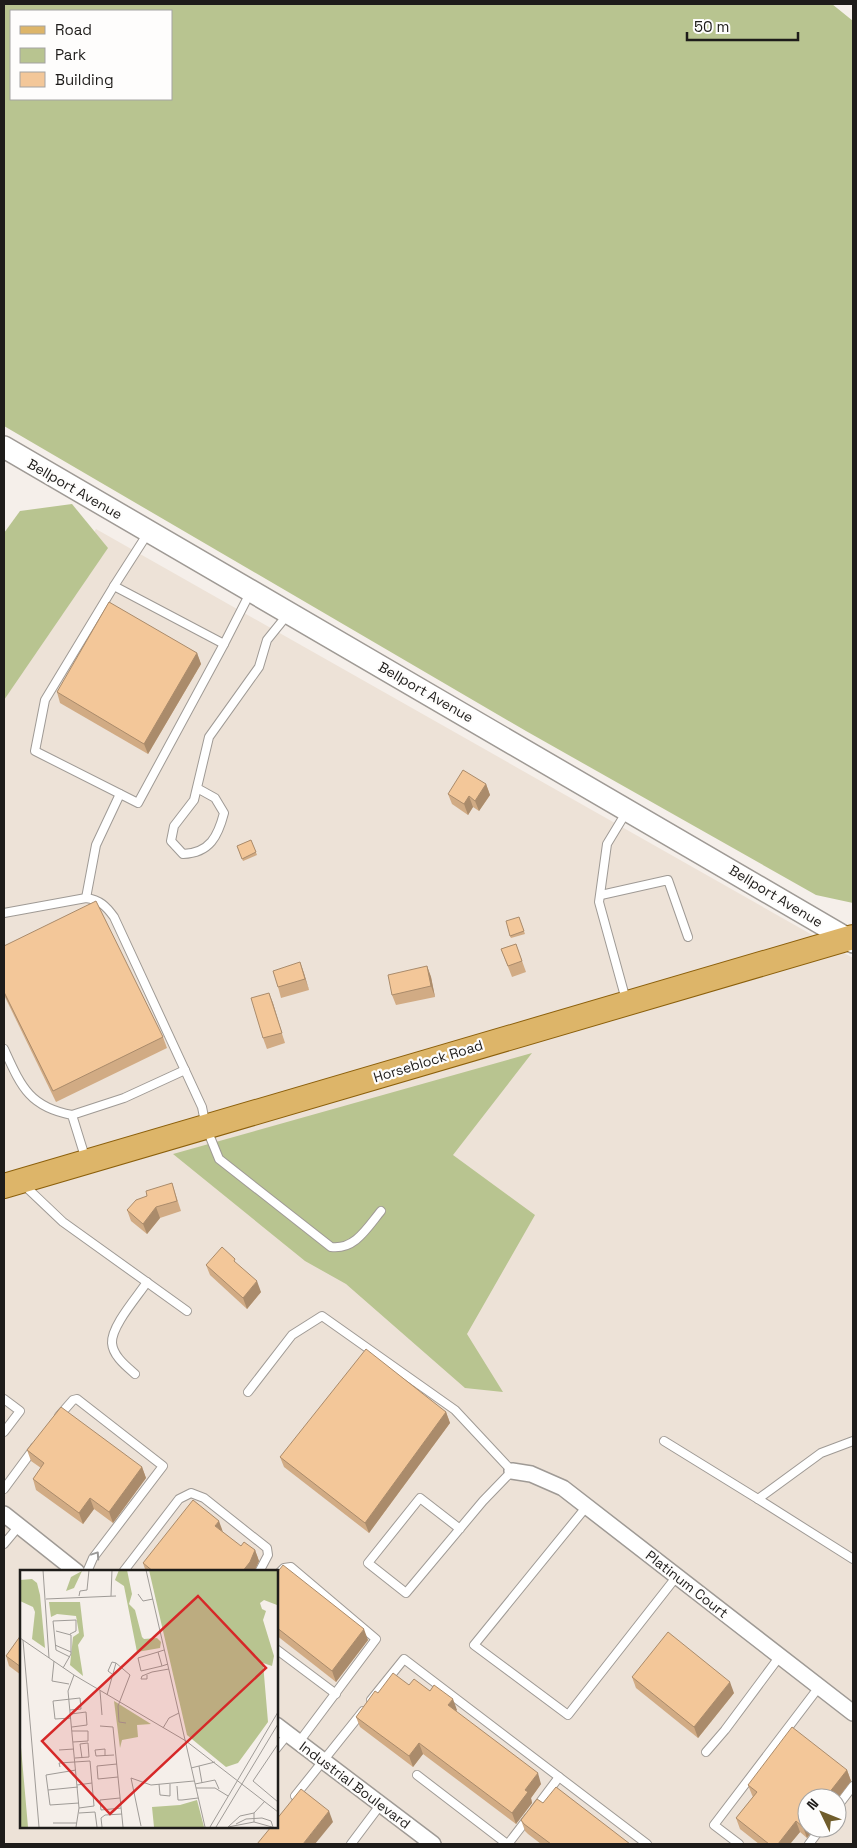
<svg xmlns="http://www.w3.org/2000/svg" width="857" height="1848" font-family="'Space Grotesk',sans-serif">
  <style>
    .built { fill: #ede2d7; fill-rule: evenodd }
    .green { fill: #b8c490; fill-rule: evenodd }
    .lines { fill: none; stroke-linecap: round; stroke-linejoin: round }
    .service-casing { stroke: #9f9a95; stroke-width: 10 }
    .minor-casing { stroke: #9f9a95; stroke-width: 18 }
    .secondary-casing { stroke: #9f9a95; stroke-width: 24 }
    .primary-casing { stroke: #8c600c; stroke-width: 26 }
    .service { stroke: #fff; stroke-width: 8 }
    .minor { stroke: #fff; stroke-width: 15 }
    .secondary { stroke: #fff; stroke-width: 21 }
    .primary { stroke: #ddb569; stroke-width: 24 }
    .wall { fill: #d1ab84 }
    .shaded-wall { fill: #aa8b6b }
    .building { fill: #f3c799; stroke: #aa8b6b }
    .oneway { stroke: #9a9998 }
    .labels { text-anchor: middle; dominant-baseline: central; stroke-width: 4.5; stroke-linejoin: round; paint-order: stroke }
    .street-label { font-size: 14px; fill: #1e1c1a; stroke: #fefdfc }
    .inset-road { fill: none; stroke: #9f9b97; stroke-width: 1 }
    .view { fill: #d62828; fill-opacity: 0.15; stroke: #d62828; stroke-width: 2.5 }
    .inset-edge { fill: none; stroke: #1e1c1a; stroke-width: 2.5 }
  </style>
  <rect width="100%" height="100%" fill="#f5efea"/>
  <path class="built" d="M96 529 853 958V1844H4V675ZM21 1572H276V1827H21ZM807 1798H837V1828H807Z"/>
  <g class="green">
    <path d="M4 4H832L853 21V903L816 895 526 731 4 426ZM11 11H171V99H11Z"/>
    <polygon points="72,504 108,548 4,700 4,533 20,511"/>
    <polygon points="532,1053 453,1155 535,1215 467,1334 503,1392 465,1388 346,1284 305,1261 173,1154"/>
  </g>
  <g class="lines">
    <defs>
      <g id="service">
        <polyline points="148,533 114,586 224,644 250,593"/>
        <polyline points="114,586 45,700 35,751 138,803 224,644"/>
        <path d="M197 788 215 798 224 813C218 836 210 853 183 854L171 841 174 826 194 800 209 737 259 667 267 640 288 614"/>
        <polyline points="601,895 668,880 688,937"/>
        <polyline points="86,898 96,845 120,794"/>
        <path d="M4 913 86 898C100 900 106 906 114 917L202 1107 206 1127 219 1159 331 1247C355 1250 367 1228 381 1211"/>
        <polyline points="626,1000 599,902 607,844 627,811"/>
        <path d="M4 1049C21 1086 29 1107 72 1115L86 1160"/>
        <polyline points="72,1115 124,1098 185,1070"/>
        <polyline points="23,1184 63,1222 187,1311"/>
        <path d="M135 1374C126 1366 113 1356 112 1343 111 1326 138 1296 147 1282"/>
        <polyline points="248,1392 292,1335 322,1316 455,1410 512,1471 483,1501 406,1593 368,1563 420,1498 460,1529"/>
        <polyline points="4,1399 20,1411 4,1432"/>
        <polyline points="59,1416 73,1400 77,1399 163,1466 93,1558 87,1572"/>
        <polyline points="664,1441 758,1499"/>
        <polyline points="853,1441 821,1453 758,1499 853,1559"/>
        <polyline points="4,1489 35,1447"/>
        <polyline points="587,1506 474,1645 568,1715 677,1576"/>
        <polyline points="4,1544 19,1526"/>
        <polyline points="123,1572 179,1499 191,1493 204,1498 267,1548 268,1555 259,1572"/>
        <polyline points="276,1576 284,1568 291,1567 376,1639 299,1742"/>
        <polyline points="276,1649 336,1694"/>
        <polyline points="371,1700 404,1659 647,1844"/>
        <polyline points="276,1749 288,1734"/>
        <polyline points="706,1752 725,1730 780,1656"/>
        <polyline points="417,1775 507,1844"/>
        <polyline points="295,1796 363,1711"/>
        <polyline points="837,1807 853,1786"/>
        <polyline points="535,1809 559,1777"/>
        <polyline points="351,1844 381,1804"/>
        <polyline points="508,1844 528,1818"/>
        <polyline points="739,1844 714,1825 819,1687"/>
        <polyline points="809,1844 821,1828"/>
      </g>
      <g id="minor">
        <polyline points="512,1471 531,1474 563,1488 853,1713"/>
        <polyline points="4,1514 77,1572"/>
        <polyline points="276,1725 433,1844"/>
      </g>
      <polyline id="secondary" points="4,447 853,942"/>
      <polyline id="primary" points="4,1186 853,937"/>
    </defs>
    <use href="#service" class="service-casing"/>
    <use href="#minor" class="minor-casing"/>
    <use href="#secondary" class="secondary-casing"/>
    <use href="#primary" class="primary-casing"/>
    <use href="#service" class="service"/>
    <use href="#minor" class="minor"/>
    <use href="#secondary" class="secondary"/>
    <use href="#primary" class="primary"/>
  </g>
  <g class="wall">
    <polygon points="197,653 201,664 148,754 60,703 57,692"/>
    <polygon points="486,784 490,795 479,811 473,807 468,815 452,804 448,794"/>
    <polygon points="251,840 257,855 243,861 237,846"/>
    <polygon points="519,917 525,934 511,938 510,936"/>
    <polygon points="516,944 526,972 512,977 501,949"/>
    <polygon points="4,946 163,1037 167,1048 56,1102 4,995"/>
    <polygon points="300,962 309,990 281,998 278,987"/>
    <polygon points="427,966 431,977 435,997 396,1005 392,995"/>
    <polygon points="269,993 285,1043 267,1049 263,1038"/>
    <polygon points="172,1183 181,1211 160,1218 147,1234 131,1221 127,1210 147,1196"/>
    <polygon points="206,1265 261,1292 247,1309 210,1275"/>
    <polygon points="446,1412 450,1423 369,1533 284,1467 280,1457"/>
    <polygon points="27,1450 142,1467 146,1478 113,1523 94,1509 83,1524 36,1490 33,1479 41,1468 31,1461"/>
    <polygon points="241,1546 255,1550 259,1561 254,1572 146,1572 143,1563"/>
    <polygon points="276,1574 368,1640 336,1682 276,1635"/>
    <polygon points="21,1635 21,1675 9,1666 6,1656"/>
    <polygon points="632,1677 734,1693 698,1738 636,1688"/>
    <polygon points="409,1685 430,1691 457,1710 455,1711 541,1784 531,1798 532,1803 516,1824 423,1754 413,1767 360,1727 356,1717 378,1693"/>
    <polygon points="847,1770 851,1781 807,1838 800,1832 790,1844 759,1844 740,1829 736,1818 753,1797 752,1795 748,1785"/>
    <polygon points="543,1803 630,1844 541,1844 528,1834 525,1831 521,1820"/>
  </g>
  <g class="shaded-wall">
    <polygon points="197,653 201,664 148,754 144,744"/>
    <polygon points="486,784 490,795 479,811 475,801"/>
    <polygon points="469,796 473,807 468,815 464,804"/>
    <polygon points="300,962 304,973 309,990 305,979"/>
    <polygon points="427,966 431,977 435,997 431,986"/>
    <polygon points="269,993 273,1003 285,1043 282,1033"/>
    <polygon points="156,1207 160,1218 147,1234 143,1224"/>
    <polygon points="257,1281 261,1292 247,1309 243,1298"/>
    <polygon points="446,1412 450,1423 369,1533 365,1523"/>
    <polygon points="142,1467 146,1478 113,1523 109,1512"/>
    <polygon points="90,1498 94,1509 83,1524 79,1513"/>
    <polygon points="219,1521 223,1532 215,1526"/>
    <polygon points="255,1550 259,1561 254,1572 242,1572"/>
    <polygon points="364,1629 368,1640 336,1682 332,1671"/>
    <polygon points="730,1682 734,1693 698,1738 694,1727"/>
    <polygon points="453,1699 457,1710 452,1716 448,1705"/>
    <polygon points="419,1743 423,1754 413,1767 409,1756"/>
    <polygon points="847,1770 851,1781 837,1799 837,1798 825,1798"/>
    <polygon points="538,1773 541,1784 531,1798 532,1803 516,1824 512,1813 525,1790"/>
    <polygon points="329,1811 333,1822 315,1844 303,1844"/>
    <polygon points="796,1821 800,1832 790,1844 778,1844"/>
    <polygon points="807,1821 807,1828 814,1828 807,1838 803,1827"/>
  </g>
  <g class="building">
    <polygon points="109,602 197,653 144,744 57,692"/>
    <polygon points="463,770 486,784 475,801 469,796 464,804 448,794"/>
    <polygon points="251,840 256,852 242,859 237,846"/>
    <polygon points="96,901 163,1037 53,1091 4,992 4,946"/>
    <polygon points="519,917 524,931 510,936 506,921"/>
    <polygon points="516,944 522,961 508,966 501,949"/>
    <polygon points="300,962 305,979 278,987 273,971"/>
    <polygon points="427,966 431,986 392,995 388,975"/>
    <polygon points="269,993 282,1033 263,1038 251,998"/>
    <polygon points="172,1183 177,1201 156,1207 143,1224 127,1210 136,1200 147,1196 146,1191"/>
    <polygon points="222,1247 235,1259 234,1261 257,1281 243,1298 206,1265"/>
    <polygon points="366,1349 446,1412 365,1523 280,1457"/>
    <polygon points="61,1407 142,1467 109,1512 90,1498 79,1513 33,1479 44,1463 27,1450"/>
    <polygon points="193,1500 219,1521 215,1526 241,1546 244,1542 255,1550 250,1562 242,1572 154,1572 143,1563"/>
    <polygon points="283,1565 364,1629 332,1671 276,1627 276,1574"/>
    <polygon points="668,1632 730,1682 694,1727 632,1677"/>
    <polygon points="21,1635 21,1667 6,1656"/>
    <polygon points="393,1673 409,1685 414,1679 430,1691 434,1685 453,1699 448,1705 538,1773 525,1790 528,1792 512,1813 419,1743 409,1756 356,1717 375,1691 378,1693"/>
    <polygon points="792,1727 847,1770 825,1798 807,1798 807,1821 803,1827 796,1821 778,1844 769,1844 736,1818 757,1792 748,1785"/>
    <polygon points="556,1787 630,1844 551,1844 524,1824 521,1820 537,1799 543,1803"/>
    <polygon points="301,1789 329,1811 303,1844 257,1844 271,1827 276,1827 276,1820"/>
  </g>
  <defs><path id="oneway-chevron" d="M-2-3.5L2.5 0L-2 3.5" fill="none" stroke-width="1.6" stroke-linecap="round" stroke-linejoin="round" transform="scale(1.25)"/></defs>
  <use class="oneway" href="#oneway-chevron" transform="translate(96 1555) rotate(-56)"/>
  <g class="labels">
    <g class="street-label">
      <text transform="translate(75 489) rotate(30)">Bellport Avenue</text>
      <text transform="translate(426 692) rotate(30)">Bellport Avenue</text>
      <text transform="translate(776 896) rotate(31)">Bellport Avenue</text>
      <text transform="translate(428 1061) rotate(-17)">Horseblock Road</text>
      <text transform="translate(687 1584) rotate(38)">Platinum Court</text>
      <text transform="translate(355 1785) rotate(37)">Industrial Boulevard</text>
    </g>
  </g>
  <g transform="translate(20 1570)">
    <rect width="258" height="258" fill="#f5efea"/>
    <path d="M99 0H107L112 24 109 34 115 40 122 67 124 69 137 68 141 72 140 78 117 82 104 16 95 10ZM129 0H257V35L244 30 240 33 242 39 246 41 243 50 254 86 252 96 243 93 248 152 218 193 206 197 167 165ZM62 1 54 18 46 21 51 7ZM12 9 17 13 20 25 25 78 12 69 15 42 13 37 0 31V10ZM29 32H60L64 66 58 75 63 106 50 95 53 67 59 63 56 46 37 44 31 47ZM94 131 131 154 117 155 118 167 102 170 100 178ZM0 166 8 257H0ZM177 230 184 257H134L132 237 160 235Z" fill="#b8c490"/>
    <path class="inset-road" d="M23 0 29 88M126 0 185 257M118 24 123 31 133 29M59 26 60 21 67 20 69 0M91 26 92 0M26 29 96 26M36 61 51 65V84L43 98M0 68 54 105 166 171 258 242M3 70 19 257M35 75 51 82M144 80 138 82 142 96 148 94M138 82 118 88 121 101 142 96M50 87 36 80 33 51 56 50V61L50 64M34 91 32 111 49 114M96 93 110 105 98 136 99 152 106 153M54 105 48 121 59 238 56 257M127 105V109H121L122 106 132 102 149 99M80 121 82 145M87 125 96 93 92 92 88 101 92 104M50 140 61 139 60 128 33 131 35 149 51 148M51 144 66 142 67 155 52 157M80 156 93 157 103 257M143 158 149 148 159 143M52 161H68V171L53 172M258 174 233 211 258 232M39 180 54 179M85 185V179L75 180 76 186 94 185M55 188 69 187 68 173 60 174 62 188M97 194 77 196 78 209 98 207M179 196 182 213M40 197 39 193 70 191 74 236 59 238M171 198 195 192M56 200 26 205 30 235 59 233M139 214 140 225 150 226V214M175 214 195 210 199 219M57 215 72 213M157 216 158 230H162M176 218H195L208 226M28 220 58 217M100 228 80 230 81 240 101 238M162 230 178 228M59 243 75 242 77 257M234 252V243L245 231M33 253H57M216 254 226 249 242 248 251 251 253 257M121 256 111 208 131 215 174 211M82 257 81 248 85 245 102 244M190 257 258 142M196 257 258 154M208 257 234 252 252 257M208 257 220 246 234 243"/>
    <path class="view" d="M178 26 246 98 90 244 22 171Z"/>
    <rect width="258" height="258" class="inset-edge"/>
  </g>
  <rect width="857" height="1848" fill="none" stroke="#1e1c1a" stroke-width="10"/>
  <rect x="10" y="10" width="162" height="90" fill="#fefdfc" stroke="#a4a3a2"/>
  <rect x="20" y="26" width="25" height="8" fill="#ddb569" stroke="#a4a3a2"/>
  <text x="55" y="35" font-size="15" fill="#1e1c1a">Road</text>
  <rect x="20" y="48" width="25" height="15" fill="#b8c490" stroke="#a4a3a2"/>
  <text x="55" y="60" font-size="15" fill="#1e1c1a">Park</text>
  <rect x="20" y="72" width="25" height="15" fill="#f3c799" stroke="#a4a3a2"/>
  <text x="55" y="85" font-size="15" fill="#1e1c1a">Building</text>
  <g transform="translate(822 1813) rotate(313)"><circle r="24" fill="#fefdfc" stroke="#a4a3a2"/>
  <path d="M0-4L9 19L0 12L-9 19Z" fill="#705d2c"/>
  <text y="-8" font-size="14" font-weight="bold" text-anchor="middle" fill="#1e1c1a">N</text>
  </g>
  <path d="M687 32v8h111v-8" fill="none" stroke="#1e1c1a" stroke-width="2.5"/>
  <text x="694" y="32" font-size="15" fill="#1e1c1a" stroke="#fefdfc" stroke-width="4" paint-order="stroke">50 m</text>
</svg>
